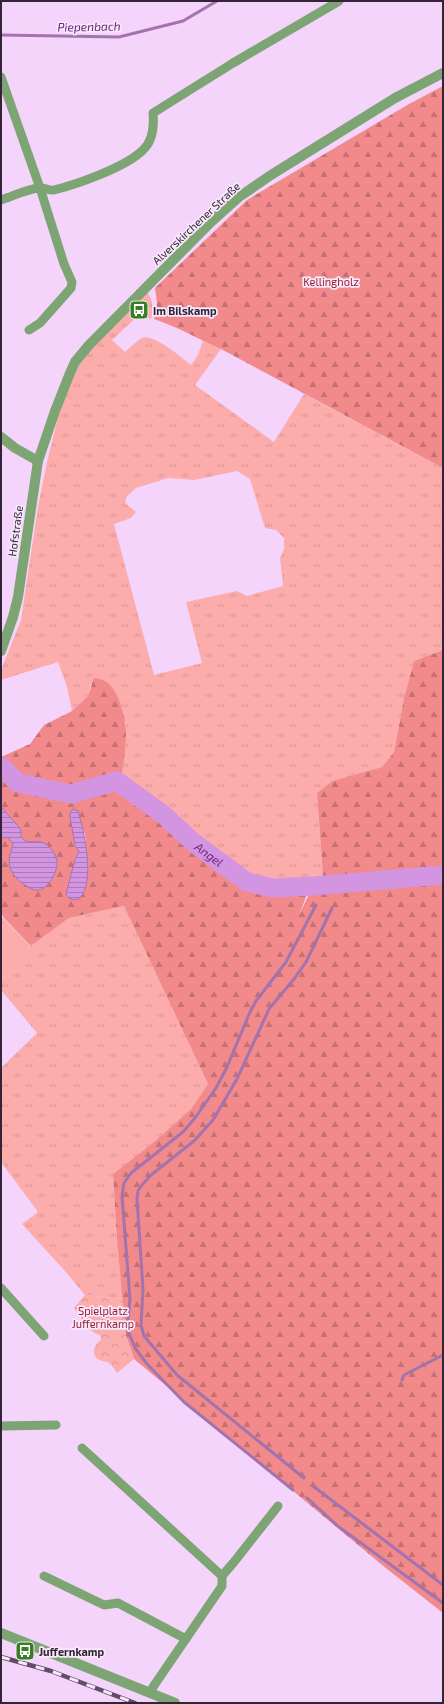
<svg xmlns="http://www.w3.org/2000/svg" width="444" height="1704" font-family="'Exo 2',sans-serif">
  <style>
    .grass { fill: url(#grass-tufts); fill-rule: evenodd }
    .forest { fill: url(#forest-firs); fill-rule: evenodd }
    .park { fill: url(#park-crowns) }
    .garden { fill: #fdacac }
    .water { fill: url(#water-rules); stroke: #a373ae }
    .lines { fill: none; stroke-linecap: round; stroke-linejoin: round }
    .stream { stroke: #a373ae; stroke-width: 3 }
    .river { stroke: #d395e2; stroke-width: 19 }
    .minor { stroke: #7da573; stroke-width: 9 }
    .tertiary { stroke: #7da573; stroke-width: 10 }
    .rail-casing { stroke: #614e66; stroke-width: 4.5 }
    .rail { stroke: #f8e8fc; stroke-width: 3; stroke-dasharray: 9; stroke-linecap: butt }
    .labels { text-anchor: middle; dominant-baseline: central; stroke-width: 3.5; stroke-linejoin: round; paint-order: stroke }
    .street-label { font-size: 11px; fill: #322336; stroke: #f8e8fc }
    .park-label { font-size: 11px; fill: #981e2f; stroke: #f8e8fc }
    .poi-label { font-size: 11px; font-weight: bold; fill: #322336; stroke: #f8e8fc; text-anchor: start }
    .water-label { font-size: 12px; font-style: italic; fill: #6b217c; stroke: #f8e8fc }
  </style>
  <defs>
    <pattern id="grass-tufts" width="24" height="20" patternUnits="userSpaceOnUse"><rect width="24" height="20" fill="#fdacac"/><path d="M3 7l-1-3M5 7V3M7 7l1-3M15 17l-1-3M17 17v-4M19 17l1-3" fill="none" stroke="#d99495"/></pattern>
    <pattern id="forest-firs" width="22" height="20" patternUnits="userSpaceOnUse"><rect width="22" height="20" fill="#f28a8c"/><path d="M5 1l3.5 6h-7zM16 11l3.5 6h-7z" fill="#c57073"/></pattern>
    <pattern id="park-crowns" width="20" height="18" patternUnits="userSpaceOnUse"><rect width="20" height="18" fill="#fdacac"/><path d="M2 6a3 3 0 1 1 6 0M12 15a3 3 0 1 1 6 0" fill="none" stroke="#d99495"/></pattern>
    <pattern id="water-rules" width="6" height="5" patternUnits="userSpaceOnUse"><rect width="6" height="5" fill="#d395e2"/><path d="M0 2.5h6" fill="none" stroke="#ac79b8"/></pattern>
  </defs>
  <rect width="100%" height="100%" fill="#f4d4fb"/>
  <g class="grass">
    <path d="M144 289C153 298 154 307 151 319L140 314 112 340 125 352C130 348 136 341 142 338 153 333 182 358 191 365L198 355 203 341 221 349 195 385 274 442 304 394 443 468V650L414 661 404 698 394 752 382 767 332 781 317 793 323 876 269 881 240 871 200 843 167 812 122 777 126 723 91 684 88 696 72 711 67 687 58 662 1 680V670L21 620 38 507 47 462 59 413 73 377 84 357ZM237 471 250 479 265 528 276 530 284 538V549L280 558 283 586 247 596 237 591 186 602 202 663 154 675 114 524 131 518 136 512 125 503 127 496 136 488 168 478 194 480Z"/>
    <polygon points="124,906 208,1084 191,1109 154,1142 113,1174 117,1241 123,1299 85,1295 64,1270 22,1224 38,1212 1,1162 1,1068 37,1033 1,990 1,980 31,946 69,918"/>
  </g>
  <g class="forest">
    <path d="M443 86V468L221 349C198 339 178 327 154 319L157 303 155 288 247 200 409 104Z"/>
    <path d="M443 650V1613L387 1569 134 1359 126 1336 117 1241 113 1174 154 1142 191 1109 208 1084 124 906 69 918 31 946 4 918 1 913V838L7 837 13 843 9 860 11 871 19 880 51 881 57 865C54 858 52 846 44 843 38 841 31 843 25 841L21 836V831L19 827 1 807V757L30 744 44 725 72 711 88 696 94 678C100 679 106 680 110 685 118 693 123 711 125 722 128 733 123 775 119 786L244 885 278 891 309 889 299 915 313 886 323 876 317 793 332 781 382 767 394 752 404 698 414 661ZM71 811 85 834 88 865 85 885 70 899 66 894 76 856 79 852 75 845 70 813Z"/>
  </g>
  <path class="park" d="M85 1295 123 1299 126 1336 134 1359 117 1373C115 1370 112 1365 109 1363 107 1361 103 1362 100 1360 90 1356 94 1344 101 1340L100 1335C86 1331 83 1318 74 1308Z"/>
  <polygon class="garden" points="1,916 31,946 1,980"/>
  <g class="water">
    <path d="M1 807 19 827 21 831V836L25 841C31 843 39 840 46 844 52 849 58 857 57 865 56 874 47 891 37 890 31 890 25 885 21 882 14 877 9 869 9 861 9 854 13 849 13 843L7 837 1 838Z"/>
    <path d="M73 809 78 811C84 831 96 883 79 899 73 900 69 900 66 894L75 859 79 852 75 845 70 817V813Z"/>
  </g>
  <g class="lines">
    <g class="stream">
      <polyline points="1,35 119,37 183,21 217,1"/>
      <polyline points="342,891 344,884"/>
      <polyline points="321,893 322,886"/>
      <polyline points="402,1380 404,1375 443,1355"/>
      <polyline points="304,1478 177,1375 144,1336 141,1325 143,1289 137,1199 138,1191 142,1185 151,1175 194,1141 213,1120 237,1079 269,1009 294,979 306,962 332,908"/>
      <polyline points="313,1486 443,1585"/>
      <polyline points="293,1490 184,1402 147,1364 135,1348 127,1328 130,1299 122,1196 124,1183 131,1173 183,1132 195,1118 216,1088 227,1067 250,1012 256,1001 286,962 316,905"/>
      <polyline points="307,1498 339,1527 443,1603"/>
    </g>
    <path class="river" id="s1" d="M1 766 18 783 71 794 117 781 164 815 193 842 247 882 273 888 313 886 443 875"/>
    <g class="minor">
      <polyline points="1,77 40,188 64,264 72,282 71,288 40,323 29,330"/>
      <path d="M1 200C13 196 27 189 39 188 44 187 49 191 54 190 78 184 126 167 143 150 153 141 154 125 153 113L233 63 339 1"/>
      <polyline points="1,1288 44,1336"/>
      <polyline points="1,1426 56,1425"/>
      <polyline points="82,1448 222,1576 222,1586 153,1687 150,1693"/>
      <polyline points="44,1576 104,1605 118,1603 186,1639"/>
      <polyline points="222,1576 234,1562 278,1506"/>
    </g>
    <g class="tertiary">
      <polyline points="1,437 15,448 38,461"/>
      <polyline points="1,651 13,617 18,597 38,461 55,411 70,373 75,362 89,345 211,222 239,197 271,175 395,98 443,73"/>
      <polyline points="1,1633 175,1703"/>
    </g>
    <defs>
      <polyline id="rail" points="1,1657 51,1671 135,1703"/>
    </defs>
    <use href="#rail" class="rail-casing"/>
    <use href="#rail" class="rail"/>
  </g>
  <defs>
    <symbol id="bus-square" viewBox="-11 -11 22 22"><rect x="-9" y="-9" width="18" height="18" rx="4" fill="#387e22" stroke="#f8e8fc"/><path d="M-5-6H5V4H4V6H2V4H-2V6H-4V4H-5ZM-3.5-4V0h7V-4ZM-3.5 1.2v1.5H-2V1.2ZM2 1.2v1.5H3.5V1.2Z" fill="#fff"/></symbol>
  </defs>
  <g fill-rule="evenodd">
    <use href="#bus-square" x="128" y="299" width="22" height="22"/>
    <use href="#bus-square" x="14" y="1640" width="22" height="22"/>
  </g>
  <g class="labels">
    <g class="street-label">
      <text transform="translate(196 223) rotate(-43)">Alverskirchener Straße</text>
      <text transform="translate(15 531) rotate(-82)">Hofstraße</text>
    </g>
    <g class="park-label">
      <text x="331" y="281">Kellingholz</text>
      <text x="103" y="1310">Spielplatz<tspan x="103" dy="13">Juffernkamp</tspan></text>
    </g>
    <g class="poi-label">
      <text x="153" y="310">Im Bilskamp</text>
      <text x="39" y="1651">Juffernkamp</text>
    </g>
    <g class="water-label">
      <text transform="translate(89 26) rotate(-1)">Piepenbach</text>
      <text stroke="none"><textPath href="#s1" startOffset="244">Angel</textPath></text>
    </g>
  </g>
  <rect width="444" height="1704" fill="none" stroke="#322336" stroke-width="4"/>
</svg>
